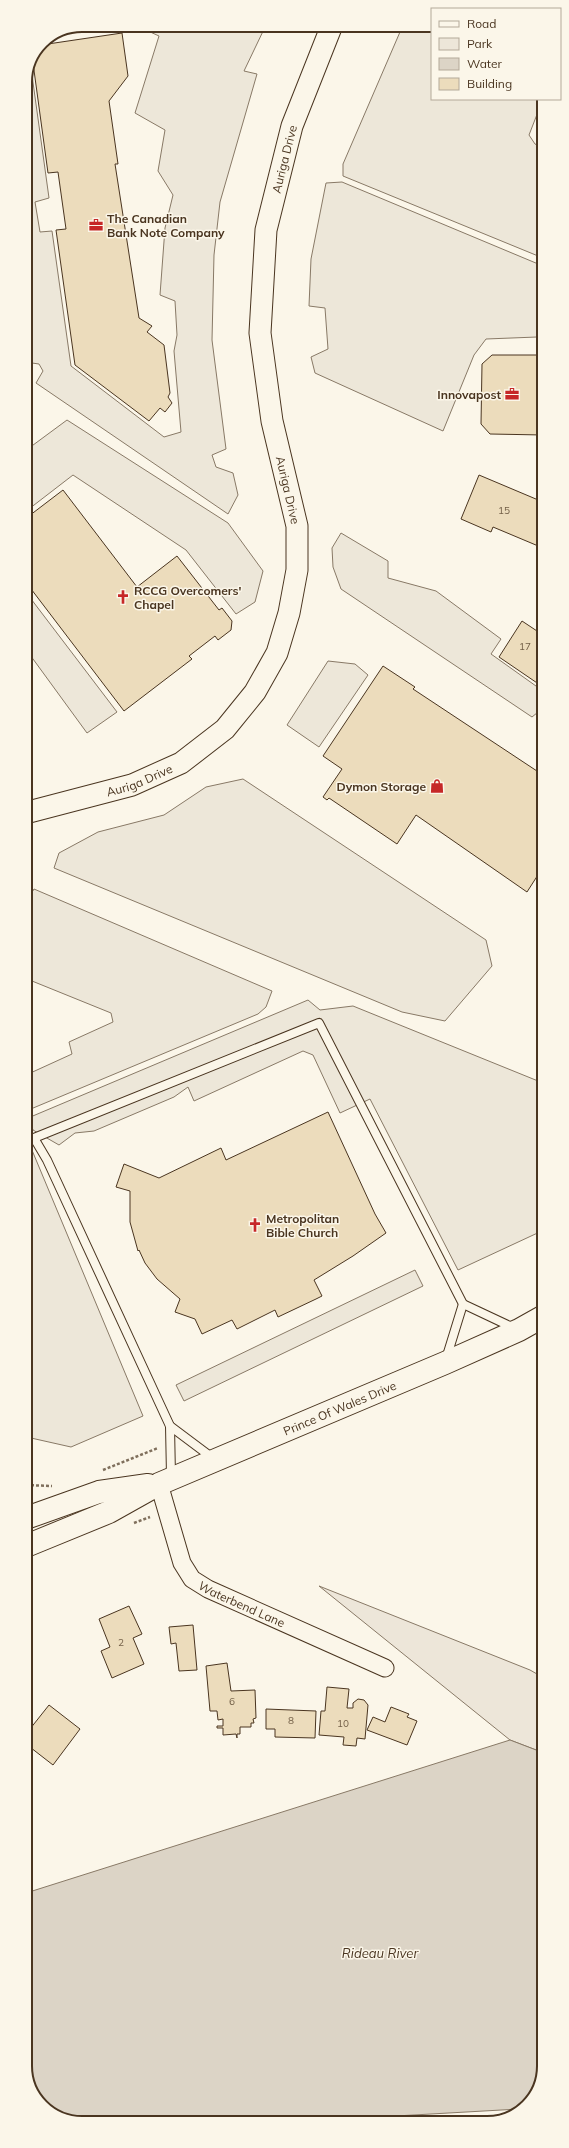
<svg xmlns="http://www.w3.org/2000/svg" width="569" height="2148" font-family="Mulish,sans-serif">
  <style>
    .green { fill: #ede6d9; stroke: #887966 }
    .parking { fill: #ede7d9; stroke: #887966 }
    .water { fill: #dcd4c6; stroke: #887966 }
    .building { fill: #ecdcbc; stroke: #4a3520 }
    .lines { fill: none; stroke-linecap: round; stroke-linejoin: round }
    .service-casing { stroke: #4a3520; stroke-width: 10 }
    .minor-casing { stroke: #4a3520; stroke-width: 19 }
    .tertiary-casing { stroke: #4a3520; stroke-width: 23 }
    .primary-casing { stroke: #4a3520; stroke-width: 24 }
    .path { stroke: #7f6f5c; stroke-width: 2.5; stroke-dasharray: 3 2; stroke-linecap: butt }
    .service { stroke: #fbf6e9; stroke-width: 8 }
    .minor { stroke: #fbf6e9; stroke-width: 17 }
    .tertiary { stroke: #fbf6e9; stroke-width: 21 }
    .primary { stroke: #fbf6e9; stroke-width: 22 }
    .labels { text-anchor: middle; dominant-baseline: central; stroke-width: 3; stroke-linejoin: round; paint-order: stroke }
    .number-label { font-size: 10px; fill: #725f47 }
    .street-label { font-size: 12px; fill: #4a3520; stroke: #fbf6e9 }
    .poi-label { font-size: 12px; font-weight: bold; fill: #4a3520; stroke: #fbf6e9; text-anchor: start }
    .water-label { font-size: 13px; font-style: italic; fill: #4a3520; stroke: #fbf6e9 }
    .rim { fill: none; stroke: #4a3520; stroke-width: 2 }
  </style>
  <rect width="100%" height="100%" fill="#fbf6e9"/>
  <polygon class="green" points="319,1586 530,1670 544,1678 544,1753 510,1740"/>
  <g class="parking">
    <polygon points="135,25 266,25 244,71 257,74 220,202 214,255 212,340 226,449 212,455 216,467 233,473 238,495 228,514 36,383 43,371 39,364 25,362 25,82 31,68 49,198 35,202 40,232 52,231 71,366 164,437 181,432 174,351 177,335 175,301 160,295 165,228 173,195 158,171 165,130 135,113 159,36"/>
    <polygon points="403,25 432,25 432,99 543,99 529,135 535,144 543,148 543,258 343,176 343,164"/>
    <polygon points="342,182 543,266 543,319 537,337 486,339 474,355 443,431 315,373 311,357 328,349 325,308 309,306 311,259 326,183"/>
    <polygon points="67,420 228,523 263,571 255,602 236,614 186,550 73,475 25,512 25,451"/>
    <polygon points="341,533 388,561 388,578 436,591 501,639 491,654 543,691 543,708 532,717 341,589 333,567 332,548"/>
    <polygon points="25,591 117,712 87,733 25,648"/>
    <polygon points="328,661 355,664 368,675 319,747 287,725"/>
    <polygon points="243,779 486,940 492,966 445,1021 402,1012 54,868 59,853 98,832 164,815 206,787"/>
    <polygon points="34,889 272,991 266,1007 258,1014 26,1111 26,1075 72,1054 69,1042 113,1022 111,1013 32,981 25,986 25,904"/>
    <polygon points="308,1000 320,1010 353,1006 543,1083 544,1230 458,1270 370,1099 340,1113 313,1055 303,1051 194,1101 188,1087 174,1097 94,1131 75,1133 59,1145 33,1130 28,1118"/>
    <polygon points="29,1143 143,1416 71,1447 31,1438 26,1424 26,1144"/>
    <polygon points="415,1270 423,1286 184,1401 176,1385"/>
  </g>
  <polygon class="water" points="510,1740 544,1753 544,2066 530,2103 519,2109 290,2122 79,2123 44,2109 26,2076 26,1893"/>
  <g class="building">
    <polygon points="122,33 128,76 109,101 118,164 115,164 139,318 152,326 147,332 164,345 170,393 168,397 172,403 165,412 160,408 149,421 75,365 56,230 66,229 58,172 48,173 33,63 41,45"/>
    <polygon points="492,355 543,355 543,435 490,434 481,424 482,364"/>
    <polygon points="479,475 543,502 543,548 493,527 491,532 461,519"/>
    <polygon points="63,490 137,587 177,556 219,610 222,608 232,621 231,630 218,640 215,636 189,656 192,659 124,711 25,581 25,519"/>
    <polygon points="522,621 543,635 543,687 499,657"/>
    <polygon points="383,666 415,687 413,689 543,775 543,867 527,892 416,815 397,844 329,798 327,800 323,797 342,769 323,756"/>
    <polygon points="328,1112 375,1214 386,1233 353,1256 314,1280 322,1296 316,1299 278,1317 275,1310 237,1329 232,1320 202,1334 195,1319 175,1312 180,1299 157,1279 145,1263 139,1250 138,1251 130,1222 130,1191 116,1187 124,1164 159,1178 221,1148 226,1160"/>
    <polygon points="129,1606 142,1634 133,1638 144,1664 112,1678 101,1651 110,1647 99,1619"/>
    <polygon points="193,1625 197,1670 179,1671 176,1643 171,1644 169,1627"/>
    <polygon points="227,1663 231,1691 255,1690 256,1718 253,1719 254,1723 251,1723 251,1727 240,1727 240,1734 237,1734 237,1738 236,1734 223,1735 223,1728 217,1728 217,1726 223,1726 223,1719 218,1720 217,1711 210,1711 206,1666"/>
    <polygon points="327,1687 349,1689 347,1708 353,1708 353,1703 358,1699 364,1700 368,1705 365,1739 357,1738 356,1746 343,1745 344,1737 319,1735 321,1711 325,1711"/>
    <polygon points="49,1705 80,1729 53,1765 26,1744 26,1734"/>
    <polygon points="391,1707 409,1714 407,1717 417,1721 407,1745 367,1730 373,1717 385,1722"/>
    <polygon points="266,1709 316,1711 315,1738 275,1737 275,1729 266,1729"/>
  </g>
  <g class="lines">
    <defs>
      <g id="service">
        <polyline points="543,984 541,990 543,997"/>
        <polyline points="26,1138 34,1138 47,1160 170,1426 171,1476"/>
        <polyline points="34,1138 319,1023 463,1304 514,1328"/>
        <polyline points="446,1359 463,1304"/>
        <polyline points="170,1426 214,1459"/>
      </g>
      <g id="minor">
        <path id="s1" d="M159 1484 182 1563 192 1579 208 1589 385 1668"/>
      </g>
      <g id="tertiary">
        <path id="s2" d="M25 813 132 785 181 763 225 729 255 692 277 653 289 613 297 570V526L272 421 260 333 266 230 292 126 332 25"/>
      </g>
      <g id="primary">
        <polyline points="26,1518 99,1492 148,1485"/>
        <path id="s3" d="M26 1546 109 1512 159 1484 445 1363 519 1330 544 1316"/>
      </g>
    </defs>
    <use href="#service" class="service-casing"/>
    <use href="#minor" class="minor-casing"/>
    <use href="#tertiary" class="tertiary-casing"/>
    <use href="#primary" class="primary-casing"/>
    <g class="path">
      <polyline points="103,1470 158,1448"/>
      <polyline points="26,1485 52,1486"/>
      <polyline points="134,1523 150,1517"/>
    </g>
    <use href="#service" class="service"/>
    <use href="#minor" class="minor"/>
    <use href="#tertiary" class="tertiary"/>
    <use href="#primary" class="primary"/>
  </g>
  <defs>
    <symbol id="office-bare" viewBox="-9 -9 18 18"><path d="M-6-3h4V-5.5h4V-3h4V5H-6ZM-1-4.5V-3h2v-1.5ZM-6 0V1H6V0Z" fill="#c62828" stroke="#fbf6e9" stroke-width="2.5" paint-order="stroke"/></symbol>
    <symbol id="church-bare" viewBox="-9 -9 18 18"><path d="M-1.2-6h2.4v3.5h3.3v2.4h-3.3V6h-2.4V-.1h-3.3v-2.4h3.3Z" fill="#c62828" stroke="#fbf6e9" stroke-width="2.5" paint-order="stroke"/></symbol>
    <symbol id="shop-bare" viewBox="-9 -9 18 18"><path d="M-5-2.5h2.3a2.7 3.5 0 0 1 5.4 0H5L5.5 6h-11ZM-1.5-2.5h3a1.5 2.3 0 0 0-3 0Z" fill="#c62828" stroke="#fbf6e9" stroke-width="2.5" paint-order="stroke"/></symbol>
  </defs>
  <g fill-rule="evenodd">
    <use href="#office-bare" x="86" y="215" width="20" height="20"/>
    <use href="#office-bare" x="502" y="384" width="20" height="20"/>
    <use href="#church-bare" x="113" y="587" width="20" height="20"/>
    <use href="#shop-bare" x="427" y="776" width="20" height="20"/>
    <use href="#church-bare" x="245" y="1215" width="20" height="20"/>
  </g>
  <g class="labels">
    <g class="number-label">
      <text x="504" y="510">15</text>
      <text x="525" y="646">17</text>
      <text x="121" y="1642">2</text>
      <text x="232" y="1701">6</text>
      <text x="291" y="1720">8</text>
      <text x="343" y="1723">10</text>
    </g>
    <g class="street-label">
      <text stroke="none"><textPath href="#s2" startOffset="815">Auriga Drive</textPath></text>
      <text transform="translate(288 490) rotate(77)">Auriga Drive</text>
      <text stroke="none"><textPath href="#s2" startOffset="119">Auriga Drive</textPath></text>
      <text stroke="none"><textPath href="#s3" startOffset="343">Prince Of Wales Drive</textPath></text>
      <text stroke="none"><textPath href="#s1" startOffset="157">Waterbend Lane</textPath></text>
    </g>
    <g class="poi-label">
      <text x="107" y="218">The Canadian<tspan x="107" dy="14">Bank Note Company</tspan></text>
      <text x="501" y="394" text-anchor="end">Innovapost</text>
      <text x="134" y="590">RCCG Overcomers'<tspan x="134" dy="14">Chapel</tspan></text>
      <text x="426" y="786" text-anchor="end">Dymon Storage</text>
      <text x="266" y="1218">Metropolitan<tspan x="266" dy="14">Bible Church</tspan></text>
    </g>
    <g class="water-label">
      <text x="380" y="1953">Rideau River</text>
    </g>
  </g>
  <path d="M0 0H569V2148H0ZM82 32H487A50 50 0 0 1 537 82V2066A50 50 0 0 1 487 2116H82A50 50 0 0 1 32 2066V82A50 50 0 0 1 82 32Z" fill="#fbf6e9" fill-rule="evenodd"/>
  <path class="rim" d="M82 32H487A50 50 0 0 1 537 82V2066A50 50 0 0 1 487 2116H82A50 50 0 0 1 32 2066V82A50 50 0 0 1 82 32Z"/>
  <rect x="431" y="8" width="130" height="92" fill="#fbf6e9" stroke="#b4a999"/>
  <rect x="439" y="21" width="20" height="6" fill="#fbf6e9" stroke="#b4a999"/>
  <text x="467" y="28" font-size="12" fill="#4a3520">Road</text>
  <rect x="439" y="38" width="20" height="12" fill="#ede6d9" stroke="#b4a999"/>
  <text x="467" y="48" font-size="12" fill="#4a3520">Park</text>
  <rect x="439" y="58" width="20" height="12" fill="#dcd4c6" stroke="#b4a999"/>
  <text x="467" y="68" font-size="12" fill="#4a3520">Water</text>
  <rect x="439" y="78" width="20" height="12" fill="#ecdcbc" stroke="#b4a999"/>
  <text x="467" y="88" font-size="12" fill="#4a3520">Building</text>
</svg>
